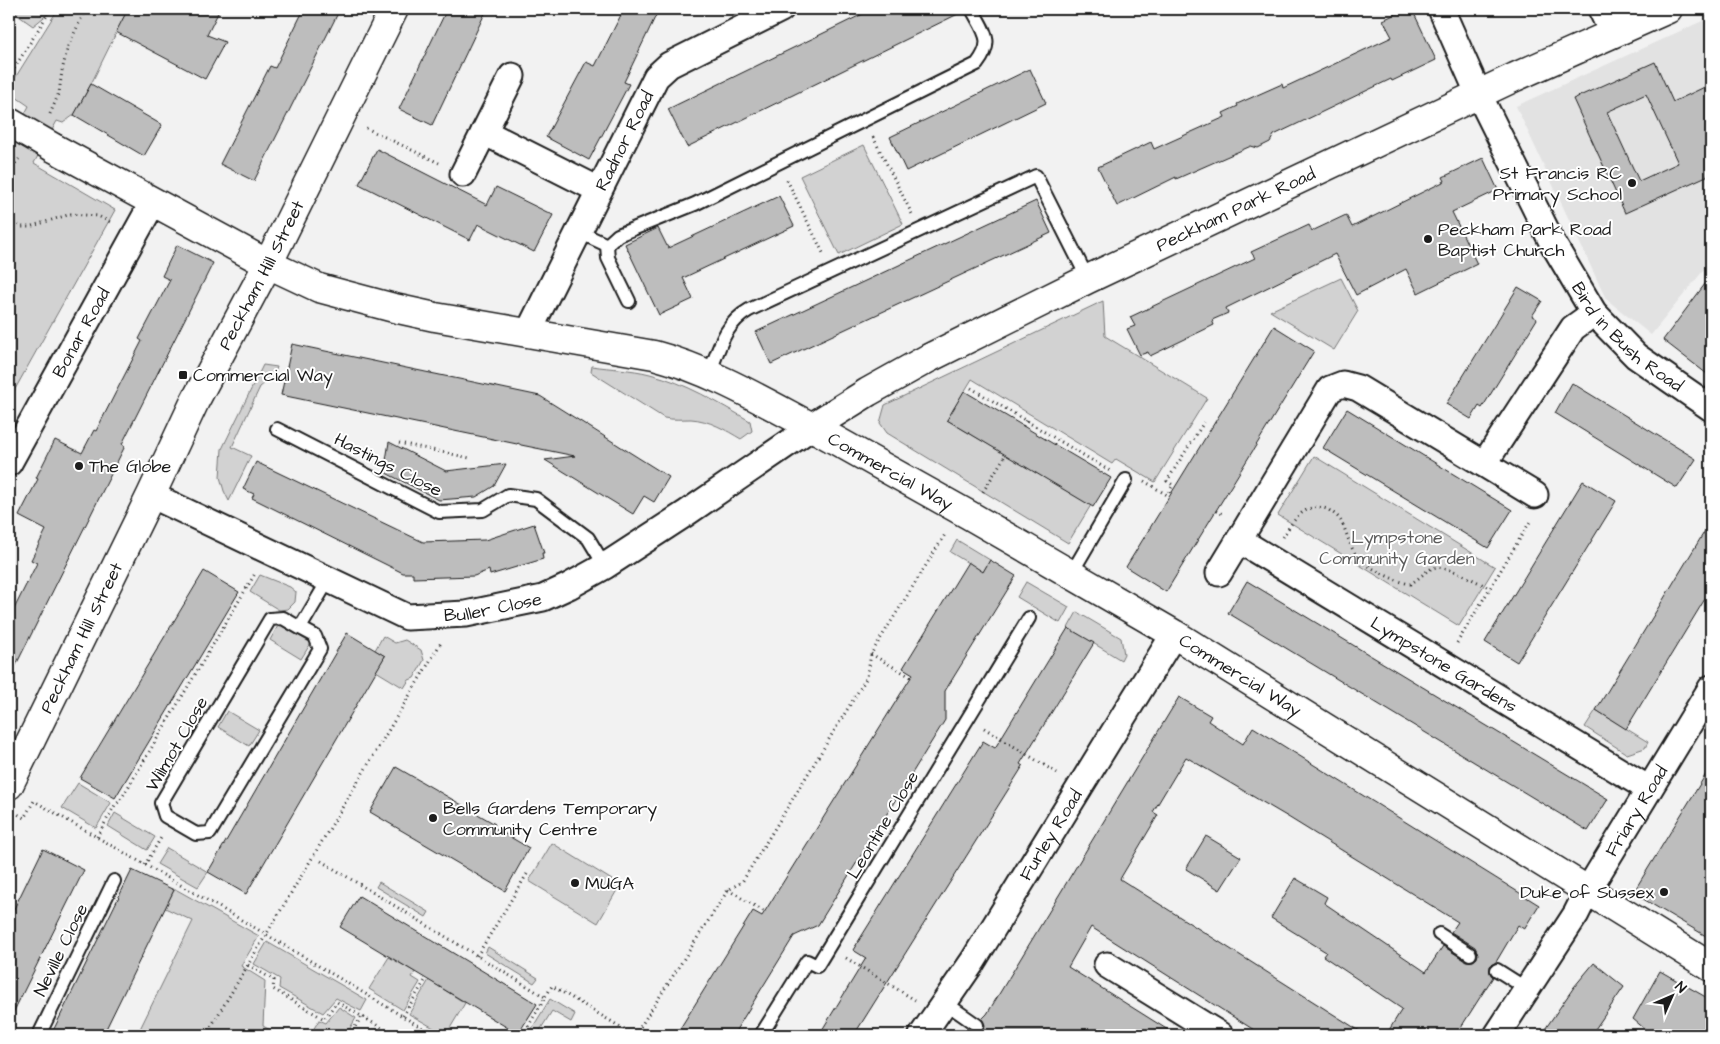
<svg xmlns="http://www.w3.org/2000/svg" width="1720" height="1044" font-family="'Architects Daughter',sans-serif">
  <style>
    .built { fill: #e2e2e2 }
    .green { fill: #d2d2d2; stroke: #777 }
    .building { fill: #bdbdbd; stroke: #1c1c1c; fill-rule: evenodd }
    .lines { fill: none; stroke-linecap: round; stroke-linejoin: round }
    .service-casing { stroke: #1c1c1c; stroke-width: 16 }
    .minor-casing { stroke: #1c1c1c; stroke-width: 29 }
    .tertiary-casing { stroke: #1c1c1c; stroke-width: 31 }
    .secondary-casing { stroke: #1c1c1c; stroke-width: 31 }
    .path { stroke: #1c1c1c; stroke-width: 3; stroke-dasharray: 1 4; stroke-linecap: butt }
    .service { stroke: #fff; stroke-width: 12 }
    .minor { stroke: #fff; stroke-width: 25 }
    .tertiary { stroke: #fff; stroke-width: 28 }
    .secondary { stroke: #fff; stroke-width: 28 }
    .tertiary-bridge-casing { stroke: #1c1c1c; stroke-width: 31; stroke-linecap: butt }
    .tertiary-bridge { stroke: #fff; stroke-width: 28 }
    .poi-dot { fill: #1c1c1c; stroke: #fff; stroke-width: 2 }
    .labels { text-anchor: middle; dominant-baseline: central; stroke-width: 4; stroke-linejoin: round; paint-order: stroke }
    .street-label { font-size: 18px; fill: #1c1c1c; stroke: #fff }
    .poi-label { font-size: 18px; fill: #1c1c1c; stroke: #fff; text-anchor: start }
    .park-label { font-size: 18px; fill: #5c5c5c; stroke: #fff }
  </style>
  <rect width="100%" height="100%" fill="#f2f2f2"/>
  <filter id="ink" filterUnits="userSpaceOnUse"><feTurbulence type="fractalNoise" baseFrequency=".02" numOctaves="2"/><feDisplacementMap in="SourceGraphic" scale="10" xChannelSelector="R" yChannelSelector="G"/><feConvolveMatrix kernelMatrix="1 2 1 2 8 2 1 2 1" color-interpolation-filters="sRGB"/></filter>
  <g filter="url(#ink)">
    <polygon class="built" points="1711,17 1711,261 1651,335 1606,299 1516,106"/>
    <g class="green">
      <polygon points="9,9 54,9 33,26"/>
      <polygon points="58,9 128,9 91,84 74,115 63,123 57,121 34,163 115,210 9,400 9,143 29,106 13,95 12,87 15,78"/>
      <polygon points="864,145 903,224 839,255 800,176"/>
      <polygon points="1341,278 1358,311 1334,350 1270,311"/>
      <polygon points="1103,301 1105,336 1207,398 1155,482 1116,459 1112,464 972,379 947,420 1091,505 1068,543 887,433 880,423 885,405"/>
      <polygon points="263,365 277,367 274,376 260,387 232,447 251,456 229,501 224,491 220,477 222,449"/>
      <path d="M592 366C611 369 631 369 650 374 686 383 718 403 750 421L752 431 741 439C726 430 709 420 691 419 681 419 673 420 664 418L591 372Z"/>
      <polygon points="1314,456 1495,567 1459,626 1278,515"/>
      <polygon points="957,540 990,560 983,572 950,552"/>
      <polygon points="260,575 290,587 296,592 295,602 288,609 279,610 250,592"/>
      <polygon points="1026,582 1069,607 1060,623 1017,597"/>
      <polygon points="1077,612 1121,638 1124,654 1121,660 1068,628"/>
      <polygon points="279,624 311,643 301,659 270,640"/>
      <polygon points="383,636 395,643 405,640 421,650 424,660 414,678 409,680 404,688 376,671 385,656 375,650"/>
      <polygon points="1596,710 1648,742 1645,748 1627,754 1585,727"/>
      <polygon points="227,711 259,730 249,746 218,727"/>
      <polygon points="78,783 111,803 96,828 62,808"/>
      <polygon points="115,813 155,837 147,850 108,826"/>
      <polygon points="552,843 620,885 598,923 529,881"/>
      <polygon points="167,848 208,872 198,887 157,864"/>
      <polygon points="379,882 429,912 426,917 376,887"/>
      <polygon points="174,890 177,890 259,936 241,966 265,981 263,1026 279,1035 137,1035 193,921 165,908"/>
      <polygon points="267,942 367,1000 361,1011 336,998 323,1013 279,988 280,979 254,964"/>
      <polygon points="488,947 538,978 534,983 485,953"/>
      <polygon points="389,957 415,972 412,977 420,982 403,1010 369,989"/>
      <polygon points="429,980 465,1003 446,1035 409,1014"/>
      <polygon points="550,999 575,1014 571,1022 552,1011 537,1035 528,1035"/>
      <polygon points="339,1007 356,1018 346,1035 310,1035 319,1020 326,1023"/>
    </g>
    <g class="building">
      <polygon points="128,9 220,9 207,35 225,42 205,79 116,32"/>
      <polygon points="304,9 340,9 254,181 220,164 270,66 275,68"/>
      <polygon points="447,9 487,9 432,125 399,109"/>
      <polygon points="624,9 659,9 624,82 629,84 589,160 546,137 586,62 595,66"/>
      <polygon points="873,9 964,9 964,11 687,147 668,109"/>
      <polygon points="1406,9 1412,9 1436,60 1392,81 1391,79 1274,135 1270,142 1258,148 1251,146 1176,179 1176,177 1117,206 1098,167 1151,142 1154,149 1225,117 1223,113 1238,106 1237,104 1282,84 1283,88 1392,37 1383,20"/>
      <path d="M1655 62 1673 102 1711 84V174L1625 213 1573 99ZM1646 94 1678 163 1639 181 1607 112Z"/>
      <polygon points="1030,69 1046,103 906,171 890,137"/>
      <polygon points="91,84 162,125 144,156 74,115"/>
      <polygon points="377,149 487,205 496,187 553,215 534,252 478,224 470,240 359,184"/>
      <polygon points="1483,158 1498,190 1452,212 1477,264 1418,293 1406,269 1356,295 1335,254 1226,308 1228,313 1212,320 1214,325 1150,356 1148,352 1140,355 1127,329 1135,326 1130,317 1255,258 1251,252 1309,225 1312,231 1346,215 1352,227 1445,181 1443,177"/>
      <polygon points="779,196 794,226 683,278 693,299 659,315 625,244 658,228 668,248"/>
      <polygon points="1036,201 1051,233 771,364 756,332"/>
      <polygon points="177,245 213,263 122,444 125,446 9,679 9,619 37,563 31,560 46,530 19,516 38,479 36,478 55,440 82,453 94,430 96,431 142,341 139,339 170,280 162,276"/>
      <polygon points="1711,276 1711,377 1663,340"/>
      <polygon points="1518,287 1542,301 1532,316 1537,319 1482,408 1479,406 1471,419 1446,404"/>
      <polygon points="1274,326 1314,351 1166,592 1126,567"/>
      <polygon points="292,344 540,396 669,477 654,502 644,496 633,514 545,460 575,456 521,445 518,443 517,444 281,395"/>
      <polygon points="1572,383 1696,459 1677,488 1555,413"/>
      <polygon points="964,391 1111,478 1093,507 947,420"/>
      <polygon points="1347,409 1512,510 1488,548 1323,448"/>
      <polygon points="389,442 446,471 506,464 494,486 476,497 439,500 384,472"/>
      <polygon points="256,462 423,542 485,540 534,524 544,553 542,553 543,559 490,575 489,570 474,576 413,578 413,573 403,573 252,498 254,494 243,489"/>
      <polygon points="1583,481 1616,501 1517,662 1485,642"/>
      <polygon points="1711,521 1711,589 1626,729 1596,710"/>
      <polygon points="990,560 1016,576 945,691 945,720 818,925 794,936 733,1035 676,1035 753,911 762,916 913,674 903,668 968,562 983,572"/>
      <polygon points="204,571 239,592 115,798 80,778"/>
      <polygon points="1247,581 1608,799 1588,831 1228,613"/>
      <polygon points="1068,628 1094,643 1020,764 1023,766 854,1035 819,1035 866,958 853,950 983,741 995,748"/>
      <polygon points="347,633 385,656 246,894 208,872"/>
      <polygon points="1179,697 1211,716 1208,721 1243,744 1253,727 1539,905 1524,929 1518,925 1496,962 1490,966 1490,973 1493,977 1456,1035 1386,1035 1402,1009 1323,956 1326,952 1271,918 1295,878 1327,897 1324,903 1426,972 1443,946 1466,961 1473,961 1477,958 1478,954 1475,947 1451,932 1458,922 1288,817 1186,757 1153,812 1158,815 1120,879 1366,1035 1262,1035 1091,927 1068,967 1176,1035 967,1035 971,1031 977,1033 984,1029 985,1025 982,1019 987,1014"/>
      <polygon points="1711,766 1711,939 1633,893"/>
      <polygon points="396,767 495,824 493,827 529,848 505,891 370,812"/>
      <polygon points="1206,836 1241,857 1220,890 1186,869"/>
      <polygon points="43,849 84,870 9,1021 9,919"/>
      <polygon points="132,870 174,890 103,1035 51,1035"/>
      <polygon points="359,896 537,1004 518,1034 340,927"/>
      <polygon points="1594,963 1624,987 1591,1035 1541,1035 1574,987"/>
      <polygon points="1660,971 1711,1000 1711,1035 1652,1035 1633,1019"/>
    </g>
    <g class="lines">
      <defs>
        <g id="service">
          <path d="M579 232 607 245 618 235 695 204 977 64C995 41 984 32 972 9"/>
          <polyline points="607,245 608,258 629,301"/>
          <path d="M709 374C719 349 724 324 749 310L1036 176 1088 279"/>
          <polyline points="277,429 439,512 483,510 508,495 536,499 588,538 605,566"/>
          <polyline points="1071,574 1126,480"/>
          <polyline points="300,628 315,636 320,649 210,833 196,834 165,816 161,803 270,619 283,618 300,628 329,579"/>
          <polyline points="1439,934 1470,954"/>
          <polyline points="1497,970 1527,989"/>
          <polyline points="944,1002 977,1025"/>
          <polyline points="39,1035 114,881"/>
          <polyline points="761,1035 807,961 817,966 1029,618"/>
        </g>
        <g id="minor">
          <path id="s1" d="M1441 9 1479 95 1552 242 1594 313 1636 356 1711 408"/>
          <polyline points="1601,9 1613,34"/>
          <polyline points="512,76 484,132 599,190"/>
          <polyline points="463,174 484,132"/>
          <path id="s2" d="M1594 313 1573 328 1484 464 1358 388 1343 384 1330 389 1239 540 1649 789"/>
          <path id="s3" d="M528 333 656 77 669 65 781 9"/>
          <path id="s4" d="M9 463 153 202"/>
          <polyline points="1484,464 1535,495"/>
          <path id="s5" d="M151 495 407 617 466 614 543 598 569 586 605 566 685 514 812 427"/>
          <polyline points="1219,573 1239,540"/>
          <polyline points="1107,965 1220,1035"/>
          <path id="s6" d="M922 1035 973 961 1174 634"/>
          <path id="s7" d="M1497 1035 1576 914 1588 890 1711 688"/>
        </g>
        <g id="tertiary">
          <polyline points="54,148 268,264"/>
          <path id="s8" d="M812 427 969 515 1174 634 1711 967"/>
        </g>
        <g id="secondary">
          <path id="s9" d="M268 264 319 288 394 308 435 317 654 355C710 370 761 400 812 427L868 392 929 358 1088 279 1515 77 1668 9"/>
          <path id="s10" d="M9 785 151 495 195 401 268 264 394 9"/>
        </g>
      </defs>
      <use href="#service" class="service-casing"/>
      <use href="#minor" class="minor-casing"/>
      <use href="#tertiary" class="tertiary-casing"/>
      <use href="#secondary" class="secondary-casing"/>
      <g class="path">
        <polyline points="9,77 51,9"/>
        <polyline points="50,114 59,93 62,71 68,46 86,9"/>
        <polyline points="366,128 439,163"/>
        <polyline points="873,137 912,214"/>
        <polyline points="9,171 19,159"/>
        <polyline points="787,180 824,255"/>
        <polyline points="9,220 22,227 29,227 71,214 98,216 112,223"/>
        <polyline points="971,388 1110,471"/>
        <polyline points="1023,426 1026,420"/>
        <polyline points="399,443 470,458"/>
        <polyline points="1144,481 1167,495 1173,485 1167,481 1204,422"/>
        <polyline points="983,492 1006,454"/>
        <polyline points="1216,511 1225,515"/>
        <path d="M1283 537C1292 522 1305 501 1327 509 1332 512 1338 516 1341 521 1347 532 1349 546 1357 556 1365 567 1397 582 1410 584 1418 580 1425 571 1433 568 1446 564 1472 580 1484 585L1490 589"/>
        <polyline points="1457,643 1531,520"/>
        <polyline points="871,654 911,677"/>
        <polyline points="984,728 1057,773"/>
        <polyline points="14,812 24,818 34,801 252,926 434,1035"/>
        <polyline points="97,837 115,805 120,801 256,572"/>
        <polyline points="321,861 545,997"/>
        <polyline points="145,865 162,836"/>
        <polyline points="728,890 765,912"/>
        <polyline points="477,956 527,874"/>
        <polyline points="846,958 915,1000"/>
        <polyline points="248,965 274,980 273,989 324,1019 337,1002 394,1035"/>
        <polyline points="403,1016 426,979"/>
        <polyline points="206,1035 442,641"/>
        <polyline points="350,1035 362,1016"/>
        <polyline points="523,1035 552,986 634,1035"/>
        <polyline points="635,1035 728,890 742,882 867,677 871,654 946,533"/>
      </g>
      <use href="#service" class="service"/>
      <use href="#minor" class="minor"/>
      <use href="#tertiary" class="tertiary"/>
      <use href="#secondary" class="secondary"/>
      <defs>
        <polyline id="tertiary-bridge" points="9,122 54,148"/>
      </defs>
      <use href="#tertiary-bridge" class="tertiary-bridge-casing"/>
      <use href="#tertiary-bridge" class="tertiary-bridge"/>
    </g>
  </g>
  <g class="poi-dot">
    <circle cx="1632" cy="183" r="5"/>
    <circle cx="1428" cy="239" r="5"/>
    <rect x="178" y="370" width="10" height="10" rx="2.5"/>
    <circle cx="79" cy="466" r="5"/>
    <circle cx="433" cy="818" r="5"/>
    <circle cx="575" cy="883" r="5"/>
    <circle cx="1664" cy="892" r="5"/>
  </g>
  <g class="labels">
    <g class="street-label">
      <text stroke="none"><textPath href="#s3" startOffset="215">Radnor Road</textPath></text>
      <text stroke="none"><textPath href="#s9" startOffset="1049">Peckham Park Road</textPath></text>
      <text stroke="none"><textPath href="#s10" startOffset="569">Peckham Hill Street</textPath></text>
      <text stroke="none"><textPath href="#s4" startOffset="149">Bonar Road</textPath></text>
      <text stroke="none"><textPath href="#s1" startOffset="381">Bird in Bush Road</textPath></text>
      <text transform="translate(388 465) rotate(27)">Hastings Close</text>
      <text stroke="none"><textPath href="#s8" startOffset="90">Commercial Way</textPath></text>
      <text stroke="none"><textPath href="#s5" startOffset="370">Buller Close</textPath></text>
      <text stroke="none"><textPath href="#s10" startOffset="164">Peckham Hill Street</textPath></text>
      <text stroke="none"><textPath href="#s2" startOffset="781">Lympstone Gardens</textPath></text>
      <text stroke="none"><textPath href="#s8" startOffset="495">Commercial Way</textPath></text>
      <text transform="translate(177 744) rotate(-60)">Wilmot Close</text>
      <text stroke="none"><textPath href="#s7" startOffset="264">Friary Road</textPath></text>
      <text transform="translate(883 825) rotate(-59)">Leontine Close</text>
      <text stroke="none"><textPath href="#s6" startOffset="238">Furley Road</textPath></text>
      <text transform="translate(61 950) rotate(-64)">Neville Close</text>
    </g>
    <g class="poi-label">
      <text x="1622" y="173" text-anchor="end">St Francis RC<tspan x="1622" dy="21">Primary School</tspan></text>
      <text x="1438" y="229">Peckham Park Road<tspan x="1438" dy="21">Baptist Church</tspan></text>
      <text x="193" y="375">Commercial Way</text>
      <text x="89" y="466">The Globe</text>
      <text x="443" y="808">Bells Gardens Temporary<tspan x="443" dy="21">Community Centre</tspan></text>
      <text x="585" y="883">MUGA</text>
      <text x="1654" y="892" text-anchor="end">Duke of Sussex</text>
    </g>
    <g class="park-label">
      <text x="1397" y="537">Lympstone<tspan x="1397" dy="21">Community Garden</tspan></text>
    </g>
  </g>
  <rect width="1720" height="1044" fill="none" stroke="#fff" stroke-width="30"/>
  <rect x="15" y="15" width="1690" height="1014" fill="none" stroke="#1c1c1c" stroke-width="2" filter="url(#ink)"/>
  <g transform="translate(1672 996) rotate(45)" stroke="#ffffff" stroke-width="4" paint-order="stroke">
  <path d="M0-4L9 19L0 12L-9 19Z" fill="#1c1c1c"/>
  <text y="-8" font-size="14" font-weight="bold" text-anchor="middle" fill="#1c1c1c">N</text>
  </g>
</svg>
